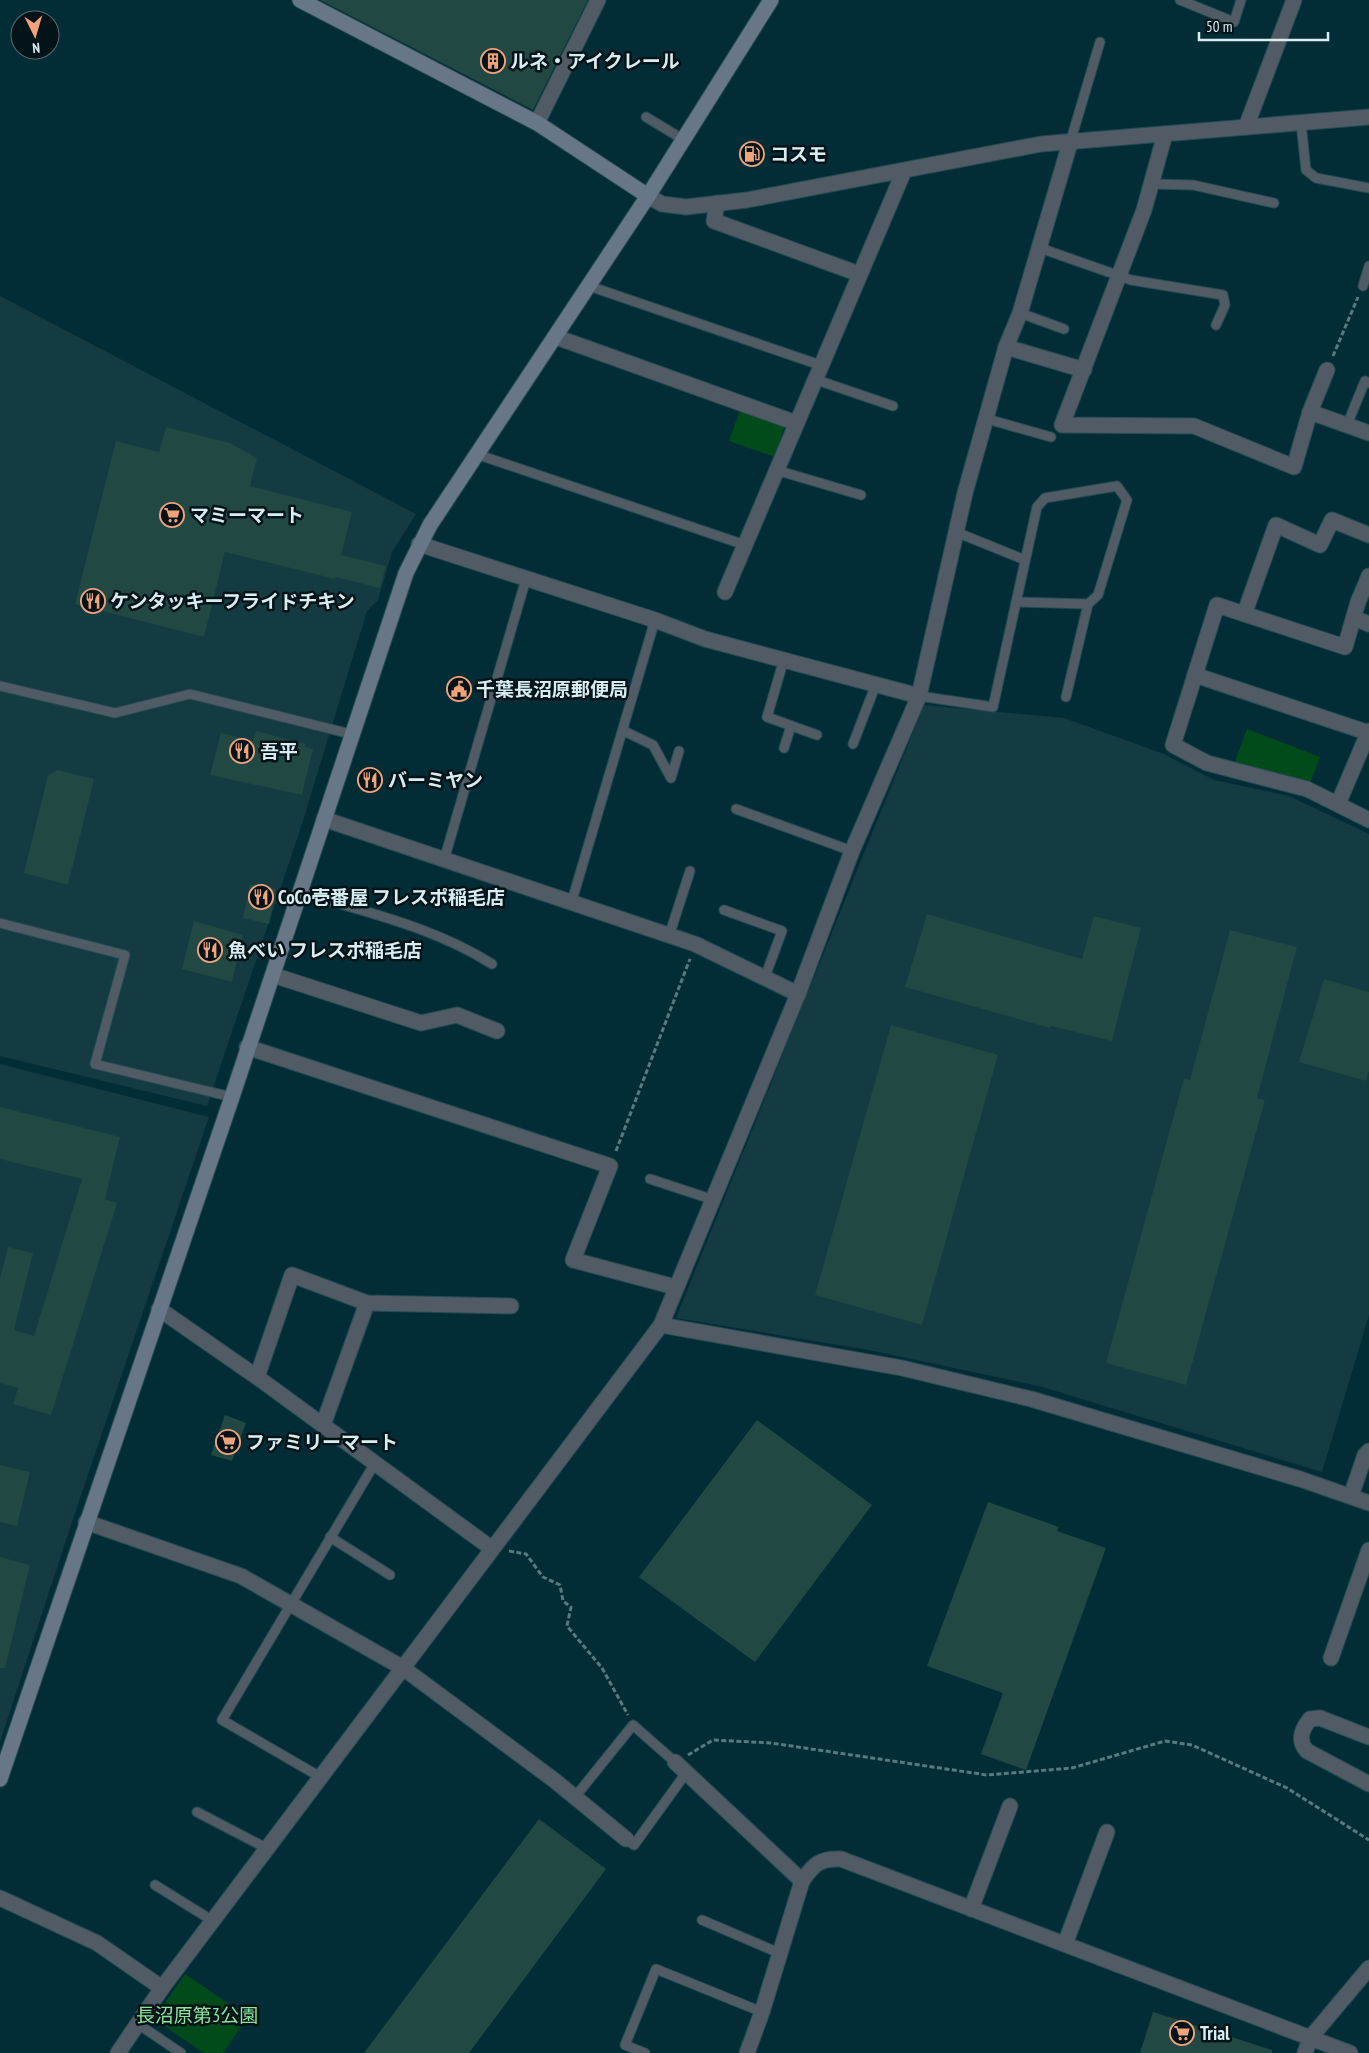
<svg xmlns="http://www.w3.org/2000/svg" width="1369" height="2053" font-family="'PT Sans Narrow','Noto Sans JP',sans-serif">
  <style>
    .built { fill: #143a42 }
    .green { fill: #014a1a }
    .building { fill: #214842 }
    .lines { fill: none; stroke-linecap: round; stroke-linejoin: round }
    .lane-casing { stroke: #254c54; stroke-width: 11 }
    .street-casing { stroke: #254c54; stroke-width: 17 }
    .secondary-casing { stroke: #254c54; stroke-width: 17 }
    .path { stroke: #577980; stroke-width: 3; stroke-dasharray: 5 2.5; stroke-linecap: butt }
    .lane { stroke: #515b65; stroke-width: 9 }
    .street { stroke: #515b65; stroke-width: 15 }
    .secondary { stroke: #677787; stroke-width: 15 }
    .labels { text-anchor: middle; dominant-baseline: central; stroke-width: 5; stroke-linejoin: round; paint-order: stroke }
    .poi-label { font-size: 19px; font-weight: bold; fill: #d8edf2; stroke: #041317; text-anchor: start }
    .park-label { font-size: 19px; fill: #8be49a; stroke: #041317 }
  </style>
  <rect width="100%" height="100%" fill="#032d36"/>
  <g class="built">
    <polygon points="0,296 416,514 392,552 378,600 367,611 302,824 207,1106 0,1056"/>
    <polygon points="924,705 1064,718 1164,754 1214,780 1289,796 1369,834 1369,1315 1322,1472 1039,1386 869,1350 676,1318"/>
    <polygon points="0,1064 209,1117 74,1516 0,1742"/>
  </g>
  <g class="green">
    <polygon points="740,410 785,425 775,457 729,441"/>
    <polygon points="1247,729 1320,757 1310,783 1234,764"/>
    <polygon points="185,1974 248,2017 223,2053 204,2053 154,2019"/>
  </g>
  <g class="building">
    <polygon points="320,0 588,0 533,110"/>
    <polygon points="166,427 230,443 257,458 250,486 352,512 341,555 386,566 380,588 335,577 335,579 225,552 204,637 75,604 116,441 159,452"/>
    <polygon points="256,731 306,744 305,747 313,749 302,795 210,775 221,733 253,741"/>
    <polygon points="58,770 94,779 68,885 24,873 48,775"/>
    <polygon points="250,884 276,889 269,924 243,918"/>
    <polygon points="927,914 1082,959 1094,916 1141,928 1112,1041 1051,1026 1050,1028 905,987"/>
    <polygon points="194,921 243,935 232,982 182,969"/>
    <polygon points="1230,930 1297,947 1257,1098 1265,1100 1186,1385 1106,1363 1184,1078 1190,1080"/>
    <polygon points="1324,979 1369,992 1369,1070 1366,1081 1299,1062"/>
    <polygon points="891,1025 998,1055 922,1325 815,1295"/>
    <polygon points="0,1107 120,1137 105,1199 117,1203 51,1415 13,1404 18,1388 0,1383 0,1278 8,1247 33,1253 14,1330 34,1336 82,1179 0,1159"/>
    <polygon points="225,1415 246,1423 232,1461 211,1455"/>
    <polygon points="757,1420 872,1505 755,1662 639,1577"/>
    <polygon points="0,1465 30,1472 17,1526 0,1522"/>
    <polygon points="988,1502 1059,1527 1057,1531 1106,1548 1026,1770 981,1754 1003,1693 927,1666"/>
    <polygon points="0,1557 30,1565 5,1668 0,1668"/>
    <polygon points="539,1819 606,1869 469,2053 364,2053"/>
    <polygon points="1153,2012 1272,2050 1272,2053 1140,2053"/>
  </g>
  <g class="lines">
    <defs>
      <g id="lane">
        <polyline points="1180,0 1234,22 1241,0"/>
        <polyline points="646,117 684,140"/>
        <polyline points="1301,123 1306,170 1316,178 1369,188"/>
        <polyline points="1070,143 1100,42"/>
        <polyline points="1151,184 1193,185 1274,203"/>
        <polyline points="1040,248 1131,280 1223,295 1225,305 1216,325"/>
        <polyline points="589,286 820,365"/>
        <polyline points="1363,286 1369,266"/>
        <polyline points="1020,313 1064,329"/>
        <polyline points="814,379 893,406"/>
        <polyline points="987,419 1051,437"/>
        <polyline points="1347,425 1365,381 1369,383"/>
        <polyline points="479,455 745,545"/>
        <polyline points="776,470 861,495"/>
        <polyline points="956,532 1025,560"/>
        <polyline points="1016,602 1088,604"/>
        <polyline points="784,659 767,717 817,735"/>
        <polyline points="0,686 115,713 190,694 351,734"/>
        <polyline points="919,696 993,707 1037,507 1045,498 1117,486 1127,500 1098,595 1088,604 1066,697"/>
        <polyline points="624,731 653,745 671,778 679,751"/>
        <polyline points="853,744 876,684"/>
        <polyline points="784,748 791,726"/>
        <polyline points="736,809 852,851"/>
        <polyline points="444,860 526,579"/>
        <path d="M300 892C365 912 434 927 492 964"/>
        <polyline points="571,904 655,620"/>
        <polyline points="724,910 782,931 765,977"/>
        <polyline points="0,923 125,955 95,1064 232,1097"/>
        <polyline points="669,936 690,871"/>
        <polyline points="650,1179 711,1199"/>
        <polyline points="330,1537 390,1575"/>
        <polyline points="322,1778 222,1720 375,1463"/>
        <polyline points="575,1797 633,1725 675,1762"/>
        <polyline points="197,1812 268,1849"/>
        <polyline points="626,1839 634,1845 686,1773"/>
        <polyline points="155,1885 213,1921"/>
        <polyline points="702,1920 779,1953"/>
        <polyline points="138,2024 181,2053"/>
        <polyline points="645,2053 625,2045 656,1969 762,2012"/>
      </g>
      <g id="street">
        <polyline points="537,123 598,0"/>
        <polyline points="1246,127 1294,0"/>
        <polyline points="1165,134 1144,210 1062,425 1194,426 1294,467 1310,412 1327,370"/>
        <polyline points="648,196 662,204 686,207 747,200 1041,144 1369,117"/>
        <polyline points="717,203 714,221 859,274"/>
        <polyline points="556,337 796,423"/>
        <polyline points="1006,347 1084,370"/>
        <polyline points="1310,412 1369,433"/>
        <polyline points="419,544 655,620 705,639 919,696"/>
        <polyline points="1369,576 1358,602 1345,647 1217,605 1173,745 1207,763 1307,789 1369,820"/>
        <polyline points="725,592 904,171"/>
        <polyline points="1245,612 1276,525 1320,545 1332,520 1369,535"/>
        <polyline points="1354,618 1369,624"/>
        <polyline points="1195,675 1369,733"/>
        <polyline points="1338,804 1369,731"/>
        <polyline points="324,819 695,944 798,994"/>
        <polyline points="273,975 421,1023 457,1015 497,1031"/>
        <polyline points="247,1047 610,1166 573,1260 675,1287"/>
        <polyline points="159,1309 257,1377 491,1548"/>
        <polyline points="661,1325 902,1368 1031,1399 1300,1479 1369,1503"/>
        <polyline points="257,1377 292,1275 367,1303 511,1306"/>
        <polyline points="323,1425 367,1303"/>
        <polyline points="1351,1496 1365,1455 1369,1451"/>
        <polyline points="86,1522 241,1576 403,1668 554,1780 626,1839"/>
        <polyline points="1331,1658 1369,1550"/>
        <path d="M1369 1737 1320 1718 1310 1719C1302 1729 1297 1740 1307 1751L1369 1784"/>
        <polyline points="675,1762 802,1881 762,2012 747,2053"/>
        <path d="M802 1881C814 1864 820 1858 841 1859L1350 2053"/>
        <polyline points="0,1898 97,1943 162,1988"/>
        <polyline points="971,1909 1010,1806"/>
        <polyline points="1065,1944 1107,1832"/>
        <polyline points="118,2053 162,1988 661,1325 798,994 852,851 919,696 965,493 1006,347 1020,313 1070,143"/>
        <polyline points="1305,2053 1311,2037 1369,1968"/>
      </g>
      <g id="secondary">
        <polyline points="300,0 537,123 648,196"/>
        <polyline points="0,1779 232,1097 406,573 430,525 648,196 771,0"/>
      </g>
    </defs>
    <use href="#lane" class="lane-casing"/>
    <use href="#street" class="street-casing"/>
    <use href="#secondary" class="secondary-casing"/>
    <g class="path">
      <polyline points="1333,356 1358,297"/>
      <polyline points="616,1151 690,959"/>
      <polyline points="509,1551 526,1554 543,1577 560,1585 563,1601 571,1607 567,1626 602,1668 628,1715"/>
      <polyline points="688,1755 713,1740 771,1743 987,1775 1072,1768 1165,1741 1192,1745 1287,1788 1369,1840"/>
    </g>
    <use href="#lane" class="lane"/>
    <use href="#street" class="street"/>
    <use href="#secondary" class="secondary"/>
  </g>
  <defs>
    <symbol id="building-ring" viewBox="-11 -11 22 22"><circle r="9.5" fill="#041317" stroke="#f0a27a" stroke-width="1.5"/><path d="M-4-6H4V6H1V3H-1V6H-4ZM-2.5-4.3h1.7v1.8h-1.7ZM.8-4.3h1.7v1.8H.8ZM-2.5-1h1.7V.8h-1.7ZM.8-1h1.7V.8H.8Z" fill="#f0a27a"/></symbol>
    <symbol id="fuel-ring" viewBox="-11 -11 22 22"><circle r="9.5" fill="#041317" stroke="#f0a27a" stroke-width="1.5"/><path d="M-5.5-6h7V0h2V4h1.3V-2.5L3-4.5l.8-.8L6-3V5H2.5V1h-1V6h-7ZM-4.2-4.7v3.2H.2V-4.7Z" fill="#f0a27a"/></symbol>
    <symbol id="supermarket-ring" viewBox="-11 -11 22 22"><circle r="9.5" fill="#041317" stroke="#f0a27a" stroke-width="1.5"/><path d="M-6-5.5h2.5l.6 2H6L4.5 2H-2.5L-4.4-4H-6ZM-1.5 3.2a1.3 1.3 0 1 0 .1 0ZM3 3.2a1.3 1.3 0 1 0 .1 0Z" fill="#f0a27a"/></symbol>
    <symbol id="restaurant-ring" viewBox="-11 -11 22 22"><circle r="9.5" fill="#041317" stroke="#f0a27a" stroke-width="1.5"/><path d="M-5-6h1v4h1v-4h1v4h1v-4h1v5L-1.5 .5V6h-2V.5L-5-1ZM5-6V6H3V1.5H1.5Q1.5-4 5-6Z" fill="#f0a27a"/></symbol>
    <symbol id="civic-ring" viewBox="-11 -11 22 22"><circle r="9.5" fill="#041317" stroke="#f0a27a" stroke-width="1.5"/><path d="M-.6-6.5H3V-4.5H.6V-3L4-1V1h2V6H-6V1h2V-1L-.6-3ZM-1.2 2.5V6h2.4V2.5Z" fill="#f0a27a"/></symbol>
  </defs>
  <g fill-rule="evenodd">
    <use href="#building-ring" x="479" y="47" width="28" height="28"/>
    <use href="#fuel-ring" x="738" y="140" width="28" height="28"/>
    <use href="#supermarket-ring" x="158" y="501" width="28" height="28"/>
    <use href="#restaurant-ring" x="79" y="587" width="28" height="28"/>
    <use href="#civic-ring" x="445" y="675" width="28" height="28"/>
    <use href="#restaurant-ring" x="228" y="737" width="28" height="28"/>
    <use href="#restaurant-ring" x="356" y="766" width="28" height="28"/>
    <use href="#restaurant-ring" x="247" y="883" width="28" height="28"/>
    <use href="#restaurant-ring" x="196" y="936" width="28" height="28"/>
    <use href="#supermarket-ring" x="214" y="1428" width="28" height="28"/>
    <use href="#supermarket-ring" x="1168" y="2019" width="28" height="28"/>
  </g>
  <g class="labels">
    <g class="poi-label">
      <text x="510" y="61">ルネ・アイクレール</text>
      <text x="770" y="154">コスモ</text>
      <text x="190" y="515">マミーマート</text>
      <text x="110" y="601">ケンタッキーフライドチキン</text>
      <text x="476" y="689">千葉長沼原郵便局</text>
      <text x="260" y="751">吾平</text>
      <text x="388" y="780">バーミヤン</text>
      <text x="278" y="897">CoCo壱番屋 フレスポ稲毛店</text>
      <text x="228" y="950">魚べい フレスポ稲毛店</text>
      <text x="246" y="1442">ファミリーマート</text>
      <text x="1200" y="2033">Trial</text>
    </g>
    <g class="park-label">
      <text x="197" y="2015">長沼原第3公園</text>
    </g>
  </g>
  <g transform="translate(35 35) rotate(175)"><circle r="24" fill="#041317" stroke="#596a6f"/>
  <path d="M0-4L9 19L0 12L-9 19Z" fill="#f0a27a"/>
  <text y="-8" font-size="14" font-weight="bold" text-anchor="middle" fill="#d8edf2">N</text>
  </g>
  <path d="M1199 32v8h129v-8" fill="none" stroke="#d8edf2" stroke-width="2.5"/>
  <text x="1206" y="32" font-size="15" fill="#d8edf2" stroke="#041317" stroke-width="4" paint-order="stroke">50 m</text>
</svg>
